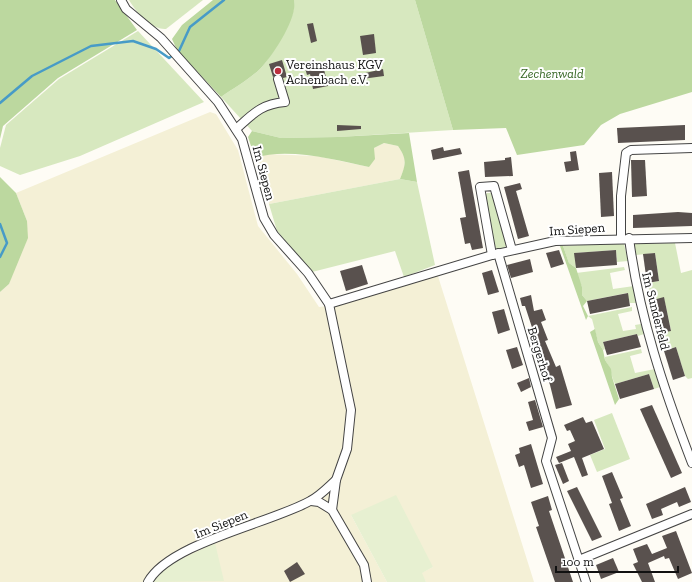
<svg xmlns="http://www.w3.org/2000/svg" width="692" height="582" font-family="'Zilla Slab',serif">
  <style>
    .farmland { fill: #f4f0d6 }
    .green { fill: #d7e8bf }
    .forest { fill: #bcd89f }
    .pitch { fill: #e7f0d1 }
    .lines { fill: none; stroke-linecap: round; stroke-linejoin: round }
    .stream { stroke: #479bc7; stroke-width: 2.5 }
    .building { fill: #59514e }
    .street-casing { stroke: #444; stroke-width: 10 }
    .street { stroke: #fff; stroke-width: 8 }
    .poi-dot { fill: #bb2f3d; stroke: #fff; stroke-width: 1.5 }
    .labels { text-anchor: middle; dominant-baseline: central; stroke-width: 4; stroke-linejoin: round; paint-order: stroke }
    .poi-label { font-size: 13px; fill: #111; stroke: #fff; text-anchor: start }
    .park-label { font-size: 13px; font-style: italic; fill: #356623; stroke: #fff }
    .street-label { font-size: 13px; fill: #111; stroke: #fff }
  </style>
  <rect width="100%" height="100%" fill="#fefcf5"/>
  <g class="farmland">
    <polygon points="210,112 216,114 238,150 258,226 297,274 319,307 335,305 437,273 534,582 426,582 421,573 433,567 351,515 387,582 0,582 0,292 9,284 27,221 16,193"/>
    <polygon points="384,143 398,146 405,157 404,169 400,179 269,204 255,158 266,154 317,156 369,167 374,148"/>
  </g>
  <g class="green">
    <path d="M129 0H203L166 29C151 30 136 12 129 0Z"/>
    <path d="M294 0H415L453 130 338 137 281 138 252 131 221 97C234 88 250 79 261 68 272 55 297 17 294 0Z"/>
    <polygon points="138,31 204,102 80,156 20,175 0,166 0,148 6,125 59,79"/>
    <polygon points="400,179 417,182 435,265 404,277 395,251 312,272 277,231 269,204"/>
    <polygon points="487,193 491,193 493,195 507,245 504,248 497,249 494,246 485,196"/>
    <polygon points="621,243 624,244 628,261 617,262 616,250 575,253 576,268 569,263 563,246"/>
    <polygon points="675,243 681,273 692,270 692,378 688,379 685,376 676,347 664,351 660,333 671,330 664,298 653,300 647,283 659,281 655,253 636,255 634,244"/>
    <polygon points="624,267 625,270 610,273 613,289 634,286 636,303 630,303 627,293 587,301 582,295 582,287 576,273"/>
    <polygon points="632,307 632,311 618,314 623,331 636,329 635,325 641,324 644,334 638,336 637,334 603,342 605,349 603,350 598,342 592,319 588,316"/>
    <path d="M641 349 642 353 630 356 635 373 655 369 660 387 654 389 649 374 615 384C611 376 611 368 605 360V357Z"/>
    <polygon points="612,413 630,459 597,472 590,455 605,449 594,420"/>
  </g>
  <g class="forest">
    <polygon points="0,0 115,0 137,30 58,78 3,126 0,139"/>
    <path d="M213 0H294C298 18 273 55 261 68 250 79 234 88 221 97L177 50 172 39 182 25Z"/>
    <polygon points="415,0 692,0 692,92 620,114 601,125 584,145 517,155 506,128 453,130"/>
    <path d="M252 131 281 138 338 137 409 133 417 182 400 179C406 164 407 159 398 146L384 143 374 148 375 159 369 167C336 160 287 147 255 158L248 137Z"/>
    <polygon points="0,177 16,193 27,221 28,238 9,284 0,292"/>
    <polygon points="560,246 563,246 569,263 576,268 582,287 582,295 587,301 583,306 588,316 586,320"/>
    <polygon points="595,329 598,342 603,350 605,360 611,369 612,377 619,399 615,405 590,332"/>
  </g>
  <g class="pitch">
    <polygon points="396,495 433,567 422,573 426,582 387,582 351,515"/>
    <polygon points="215,543 224,581 152,582 169,565"/>
  </g>
  <g class="lines">
    <g class="stream">
      <polyline points="0,103 32,76 91,46 133,41 156,49 169,58 179,51 190,27 224,0"/>
      <polyline points="0,224 7,243 0,257"/>
    </g>
  </g>
  <g class="building">
    <polygon points="313,23 317,41 311,43 307,24"/>
    <polygon points="374,34 376,53 363,55 360,36"/>
    <polygon points="282,60 287,77 283,78 279,74 273,77 269,64"/>
    <polygon points="323,65 328,86 313,89 310,74 307,75 305,68"/>
    <polygon points="383,69 384,76 362,79 361,74"/>
    <polygon points="337,125 361,126 361,129 337,131"/>
    <polygon points="685,125 685,140 618,143 617,128"/>
    <polygon points="443,147 444,151 460,148 462,154 433,160 431,150"/>
    <polygon points="576,151 579,170 566,172 564,162 571,161 570,152"/>
    <polygon points="511,157 513,176 485,177 484,162 505,160 505,158"/>
    <polygon points="631,160 645,160 647,196 632,197"/>
    <polygon points="469,170 483,248 472,250 470,243 465,244 460,218 466,217 458,172"/>
    <polygon points="612,172 614,216 601,217 599,173"/>
    <polygon points="520,183 522,189 516,191 529,236 518,239 504,187"/>
    <polygon points="678,212 692,213 692,226 633,228 633,215"/>
    <polygon points="559,250 564,264 551,268 546,253"/>
    <polygon points="616,250 617,265 576,268 574,253"/>
    <polygon points="655,253 659,281 647,283 643,254"/>
    <polygon points="530,259 533,272 511,278 507,265"/>
    <polygon points="362,265 368,284 346,291 340,271"/>
    <polygon points="492,270 499,292 488,295 482,273"/>
    <polygon points="628,293 630,306 590,314 587,301"/>
    <polygon points="531,295 534,311 542,309 546,320 541,322 548,340 545,341 556,367 560,365 572,405 556,409 550,385 543,363 538,353 540,352 525,306 522,306 520,298"/>
    <polygon points="664,297 671,331 660,333 653,300"/>
    <polygon points="504,309 510,330 498,334 492,312"/>
    <polygon points="637,334 641,347 607,355 603,342"/>
    <polygon points="517,347 523,365 512,369 506,350"/>
    <polygon points="676,347 685,376 673,380 664,351"/>
    <polygon points="649,374 654,389 620,399 615,384"/>
    <polygon points="529,378 531,387 521,392 517,383"/>
    <polygon points="535,400 543,427 529,431 526,422 533,420 528,402"/>
    <polygon points="652,405 682,473 671,478 640,409"/>
    <polygon points="583,417 586,423 592,421 604,449 582,458 588,475 582,477 574,457 559,463 556,457 571,451 568,444 575,441 570,430 567,431 564,425"/>
    <polygon points="531,444 543,484 531,488 524,465 519,467 515,455 520,453 519,448"/>
    <polygon points="562,463 569,481 563,484 555,465"/>
    <polygon points="612,472 623,498 620,499 631,526 619,531 609,504 612,503 602,476"/>
    <polygon points="577,487 602,537 592,541 567,491"/>
    <polygon points="685,487 691,502 679,507 677,502 661,509 663,515 652,519 646,504"/>
    <polygon points="548,496 552,510 549,511 573,582 555,582 536,527 539,526 531,502"/>
    <polygon points="676,531 692,573 678,579 669,558 665,559 664,556 648,563 655,582 642,582 633,564 638,562 633,549 647,544 652,554 667,548 662,536"/>
    <polygon points="613,558 619,572 601,579 596,565"/>
    <polygon points="297,562 305,574 290,582 284,571"/>
  </g>
  <g class="lines">
    <defs>
      <g id="street">
        <polyline points="121,0 126,9 161,38 218,102 242,139 264,218 274,235 308,273 329,304 351,410 347,449 336,480 332,510"/>
        <path d="M236 129C253 114 261 104 285 102L278 79"/>
        <polyline points="621,238 621,196 626,153 631,150 692,148"/>
        <path d="M629 238C639 316 664 390 692 463"/>
        <polyline points="498,253 552,438 546,461 586,582"/>
        <polyline points="492,255 480,187 494,186 512,250"/>
        <polyline points="329,304 492,255 555,241 692,238"/>
        <polyline points="311,501 319,502 332,510 364,565 367,582"/>
        <polyline points="579,560 692,514"/>
        <path d="M148 582C169 543 271 523 310 501 320 496 328 487 336 480"/>
      </g>
    </defs>
    <use href="#street" class="street-casing"/>
    <use href="#street" class="street"/>
  </g>
  <circle class="poi-dot" cx="278" cy="71" r="4"/>
  <g class="labels">
    <g class="poi-label">
      <text x="286" y="64">Vereinshaus KGV<tspan x="286" dy="15">Achenbach e.V.</tspan></text>
    </g>
    <g class="park-label">
      <text x="552" y="73">Zechenwald</text>
    </g>
    <g class="street-label">
      <text transform="translate(264 173) rotate(75)">Im Siepen</text>
      <text transform="translate(577 229) rotate(-4)">Im Siepen</text>
      <text transform="translate(656 311) rotate(76)">Im Sunderfeld</text>
      <text transform="translate(540 354) rotate(73)">Bergerhof</text>
      <text transform="translate(221 524) rotate(-22)">Im Siepen</text>
    </g>
  </g>
  <path d="M556 566v6h122v-6" fill="none" stroke="#111111" stroke-width="2"/>
  <text x="562" y="566" font-size="12" fill="#111111" stroke="#ffffff" stroke-width="3" paint-order="stroke">100 m</text>
</svg>
